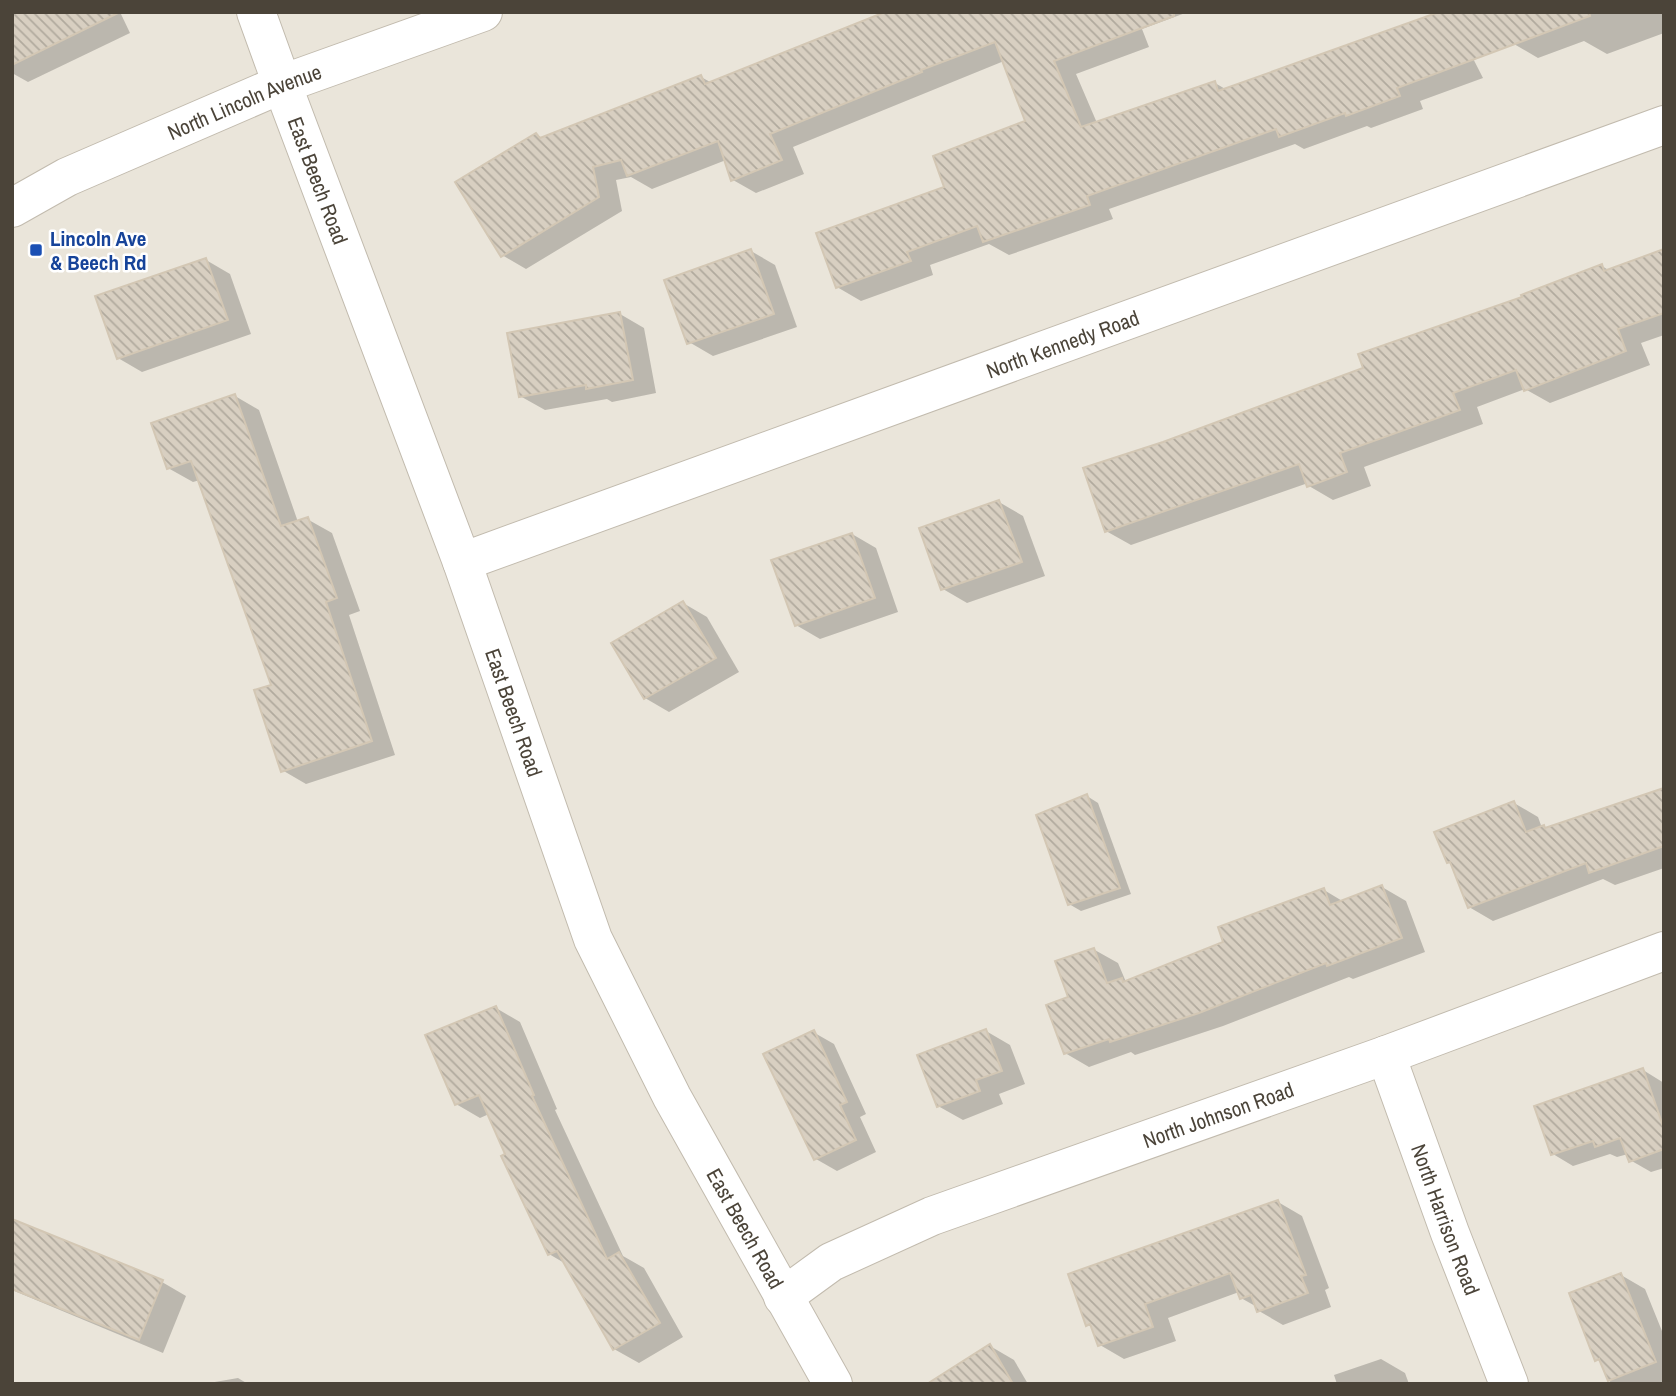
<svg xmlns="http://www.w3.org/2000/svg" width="1676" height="1396" font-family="'Archivo Narrow',sans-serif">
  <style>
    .residential { fill: #eae5da }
    .shadow { fill: #0003 }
    .building { fill: url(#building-back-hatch); stroke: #d3c7b4; stroke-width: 2 }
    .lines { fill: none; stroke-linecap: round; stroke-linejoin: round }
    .minor-casing { stroke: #c2bbae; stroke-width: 40 }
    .tertiary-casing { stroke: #c2bbae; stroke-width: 40 }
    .minor { stroke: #fff; stroke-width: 38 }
    .tertiary { stroke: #fff; stroke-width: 38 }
    .transit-dot { fill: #1a4fb4; stroke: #fff; stroke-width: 2.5 }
    .labels { text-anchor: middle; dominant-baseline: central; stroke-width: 5; stroke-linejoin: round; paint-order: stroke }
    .street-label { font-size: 21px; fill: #4b4439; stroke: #fff }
    .transit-label { font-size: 21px; font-weight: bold; fill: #164399; stroke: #fff; text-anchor: start }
  </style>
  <defs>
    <pattern id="building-back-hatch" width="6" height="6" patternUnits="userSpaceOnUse" patternTransform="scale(1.75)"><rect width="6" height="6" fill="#d8cfc1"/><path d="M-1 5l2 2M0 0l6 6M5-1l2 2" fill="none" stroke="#b1aa9e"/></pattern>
  </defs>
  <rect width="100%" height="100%" fill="#f6f3ec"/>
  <rect class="residential" x="12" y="12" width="1652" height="1372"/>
  <g class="shadow">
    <polygon points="12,12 120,12 130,33 28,82 12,73"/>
    <polygon points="891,12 1188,12 1142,29 1149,47 1076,74 1097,123 1215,83 1227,90 1458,29 1483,78 1420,101 1423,109 1371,128 1367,126 1304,149 1295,144 1109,209 1113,219 1009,255 989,244 930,265 933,275 861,301 837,287 946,188 1028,122 1004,61 793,147 804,174 756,193 733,180 726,160 652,189 631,177 616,180 622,211 526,269 502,255 536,135 543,138 701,77 712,83"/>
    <polygon points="1501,12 1664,12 1664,33 1607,54 1584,41 1538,58 1514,44"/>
    <polygon points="751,251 775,265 797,327 713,356 689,342"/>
    <polygon points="1664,251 1664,335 1641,343 1650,365 1550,403 1525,389 1477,407 1483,424 1364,467 1371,486 1333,500 1309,486 1308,483 1131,545 1106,531 1164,444 1366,369 1602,266 1610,271"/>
    <polygon points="206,260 230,274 251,334 142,372 118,358"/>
    <polygon points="620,314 644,328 656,393 612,402 607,399 545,410 520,396"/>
    <polygon points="235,396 259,410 298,522 307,519 332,533 360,611 349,615 395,755 306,784 282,770 273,686 200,480 193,482 168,468"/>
    <polygon points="999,502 1023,516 1045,576 967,603 943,589"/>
    <polygon points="852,534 876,548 898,612 820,639 796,625"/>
    <polygon points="683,603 707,617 739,672 669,712 645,698"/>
    <polygon points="1664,788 1664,868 1615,885 1603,879 1493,921 1469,907 1453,865 1448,862 1514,803 1538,817 1542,828 1548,829"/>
    <polygon points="1087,796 1098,803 1131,894 1081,911 1069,904"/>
    <polygon points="1382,887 1406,901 1425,952 1353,979 1349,977 1223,1026 1135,1055 1131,1052 1089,1067 1065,1053 1070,998 1093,949 1118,963 1126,982 1226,943 1324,890 1344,902"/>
    <polygon points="496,1008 520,1022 557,1109 555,1110 623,1256 644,1268 683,1337 639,1363 614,1349 566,1264 549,1254 489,1114 480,1118 456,1104"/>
    <polygon points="986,1031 1010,1045 1025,1084 999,1094 1003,1104 963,1120 938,1106"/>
    <polygon points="813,1032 834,1044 866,1114 860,1117 876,1152 837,1171 816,1159"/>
    <polygon points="1643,1070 1664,1083 1664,1168 1651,1172 1630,1160 1628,1154 1617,1157 1610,1154 1573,1166 1553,1154"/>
    <polygon points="1278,1202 1302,1216 1329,1288 1325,1290 1331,1307 1283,1325 1259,1311 1257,1307 1241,1298 1239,1292 1168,1318 1176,1341 1124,1359 1100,1345 1094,1328 1088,1325"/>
    <polygon points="12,1242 162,1282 186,1296 163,1353 12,1290"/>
    <polygon points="1621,1275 1645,1289 1664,1336 1664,1384 1611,1384 1603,1363 1596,1359"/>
    <polygon points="990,1346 1014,1360 1028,1384 945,1384"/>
    <polygon points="1381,1359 1405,1373 1409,1384 1337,1384 1334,1375"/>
    <polygon points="238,1378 248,1384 203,1384"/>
  </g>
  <g class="building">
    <polygon points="12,12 120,12 12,65"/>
    <polygon points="885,12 1174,12 1174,16 1054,61 1081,127 1215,81 1218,91 1439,12 1589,12 1590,16 1397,88 1400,96 1346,116 1345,113 1279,137 1276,129 1087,196 1090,205 983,242 977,226 907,252 911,261 836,288 816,233 944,187 933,156 1025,121 995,42 921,70 922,72 770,134 782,160 731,181 718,141 627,176 621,160 593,167 599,197 501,257 455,182 536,133 540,138 701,75 705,84"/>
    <polygon points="751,249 774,314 687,344 664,280"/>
    <polygon points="1664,249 1664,313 1618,329 1626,351 1524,391 1516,370 1453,393 1460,410 1340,453 1347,472 1307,487 1299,464 1105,532 1083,468 1163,442 1363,368 1358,354 1522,297 1521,295 1602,264 1604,271"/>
    <polygon points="206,258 228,320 117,359 95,296"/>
    <polygon points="620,312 633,380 586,389 586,385 519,397 507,333"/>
    <polygon points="235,394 281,526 308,517 337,598 326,602 372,741 281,772 254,690 271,685 191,461 167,469 151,423"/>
    <polygon points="999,500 1022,562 941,590 919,528"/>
    <polygon points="852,533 875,598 795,626 771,560"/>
    <polygon points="683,601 716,658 644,699 611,643"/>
    <polygon points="1664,788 1664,846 1589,873 1586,863 1468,908 1450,862 1447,863 1434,832 1514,801 1526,832 1544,825 1545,828"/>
    <polygon points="1087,794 1120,888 1068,905 1036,815"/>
    <polygon points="1382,885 1402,938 1327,966 1326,963 1199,1013 1110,1042 1109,1039 1064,1054 1046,1005 1068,997 1055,961 1094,948 1107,983 1122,978 1123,982 1223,942 1218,927 1324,888 1330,905"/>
    <polygon points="496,1006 534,1095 532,1096 607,1259 619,1252 660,1323 613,1350 557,1251 548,1255 501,1156 505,1154 479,1095 455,1105 425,1035"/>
    <polygon points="986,1029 1002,1071 976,1080 980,1091 937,1107 917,1055"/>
    <polygon points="814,1030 847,1102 840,1105 856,1140 814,1160 763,1054"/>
    <polygon points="1643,1068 1664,1129 1664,1149 1629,1162 1620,1138 1595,1147 1593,1141 1551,1155 1534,1106"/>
    <polygon points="1278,1200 1306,1275 1301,1276 1308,1293 1257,1312 1251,1295 1240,1299 1230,1273 1145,1304 1153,1327 1098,1346 1090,1324 1086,1326 1068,1274"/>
    <polygon points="12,1219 163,1280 139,1340 12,1289"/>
    <polygon points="1621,1273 1656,1362 1608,1381 1599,1359 1595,1361 1569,1293"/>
    <polygon points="990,1344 1013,1384 927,1384"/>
  </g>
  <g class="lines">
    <defs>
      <g id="minor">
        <polyline points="256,12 282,84"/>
        <path id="s1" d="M462 562 1664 125"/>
        <path id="s2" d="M1386 1055 1450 1233 1509 1384"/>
        <path id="s3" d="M783 1297 831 1262 932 1216 1386 1055 1664 951"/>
      </g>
      <g id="tertiary">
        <path id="s4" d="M282 84 462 562 593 939 672 1097 833 1384"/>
        <path id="s5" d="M12 208 67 177 282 84 483 12"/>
      </g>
    </defs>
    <use href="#minor" class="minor-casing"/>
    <use href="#tertiary" class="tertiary-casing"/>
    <use href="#minor" class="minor"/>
    <use href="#tertiary" class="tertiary"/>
  </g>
  <rect class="transit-dot" x="29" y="243" width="14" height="14" rx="3.5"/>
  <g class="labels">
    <g class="street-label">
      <text stroke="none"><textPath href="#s5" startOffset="256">North Lincoln Avenue</textPath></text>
      <text stroke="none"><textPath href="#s4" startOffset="103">East Beech Road</textPath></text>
      <text stroke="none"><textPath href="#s1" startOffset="639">North Kennedy Road</textPath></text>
      <text stroke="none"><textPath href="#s4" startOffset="670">East Beech Road</textPath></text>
      <text stroke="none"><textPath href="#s3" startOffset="474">North Johnson Road</textPath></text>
      <text stroke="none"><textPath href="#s2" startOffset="175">North Harrison Road</textPath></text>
      <text stroke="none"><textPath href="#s4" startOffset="1237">East Beech Road</textPath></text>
    </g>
    <g class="transit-label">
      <text x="50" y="238">Lincoln Ave<tspan x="50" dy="24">&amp; Beech Rd</tspan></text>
    </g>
  </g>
  <rect width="1676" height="1396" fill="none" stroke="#4b4439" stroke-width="28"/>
</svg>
